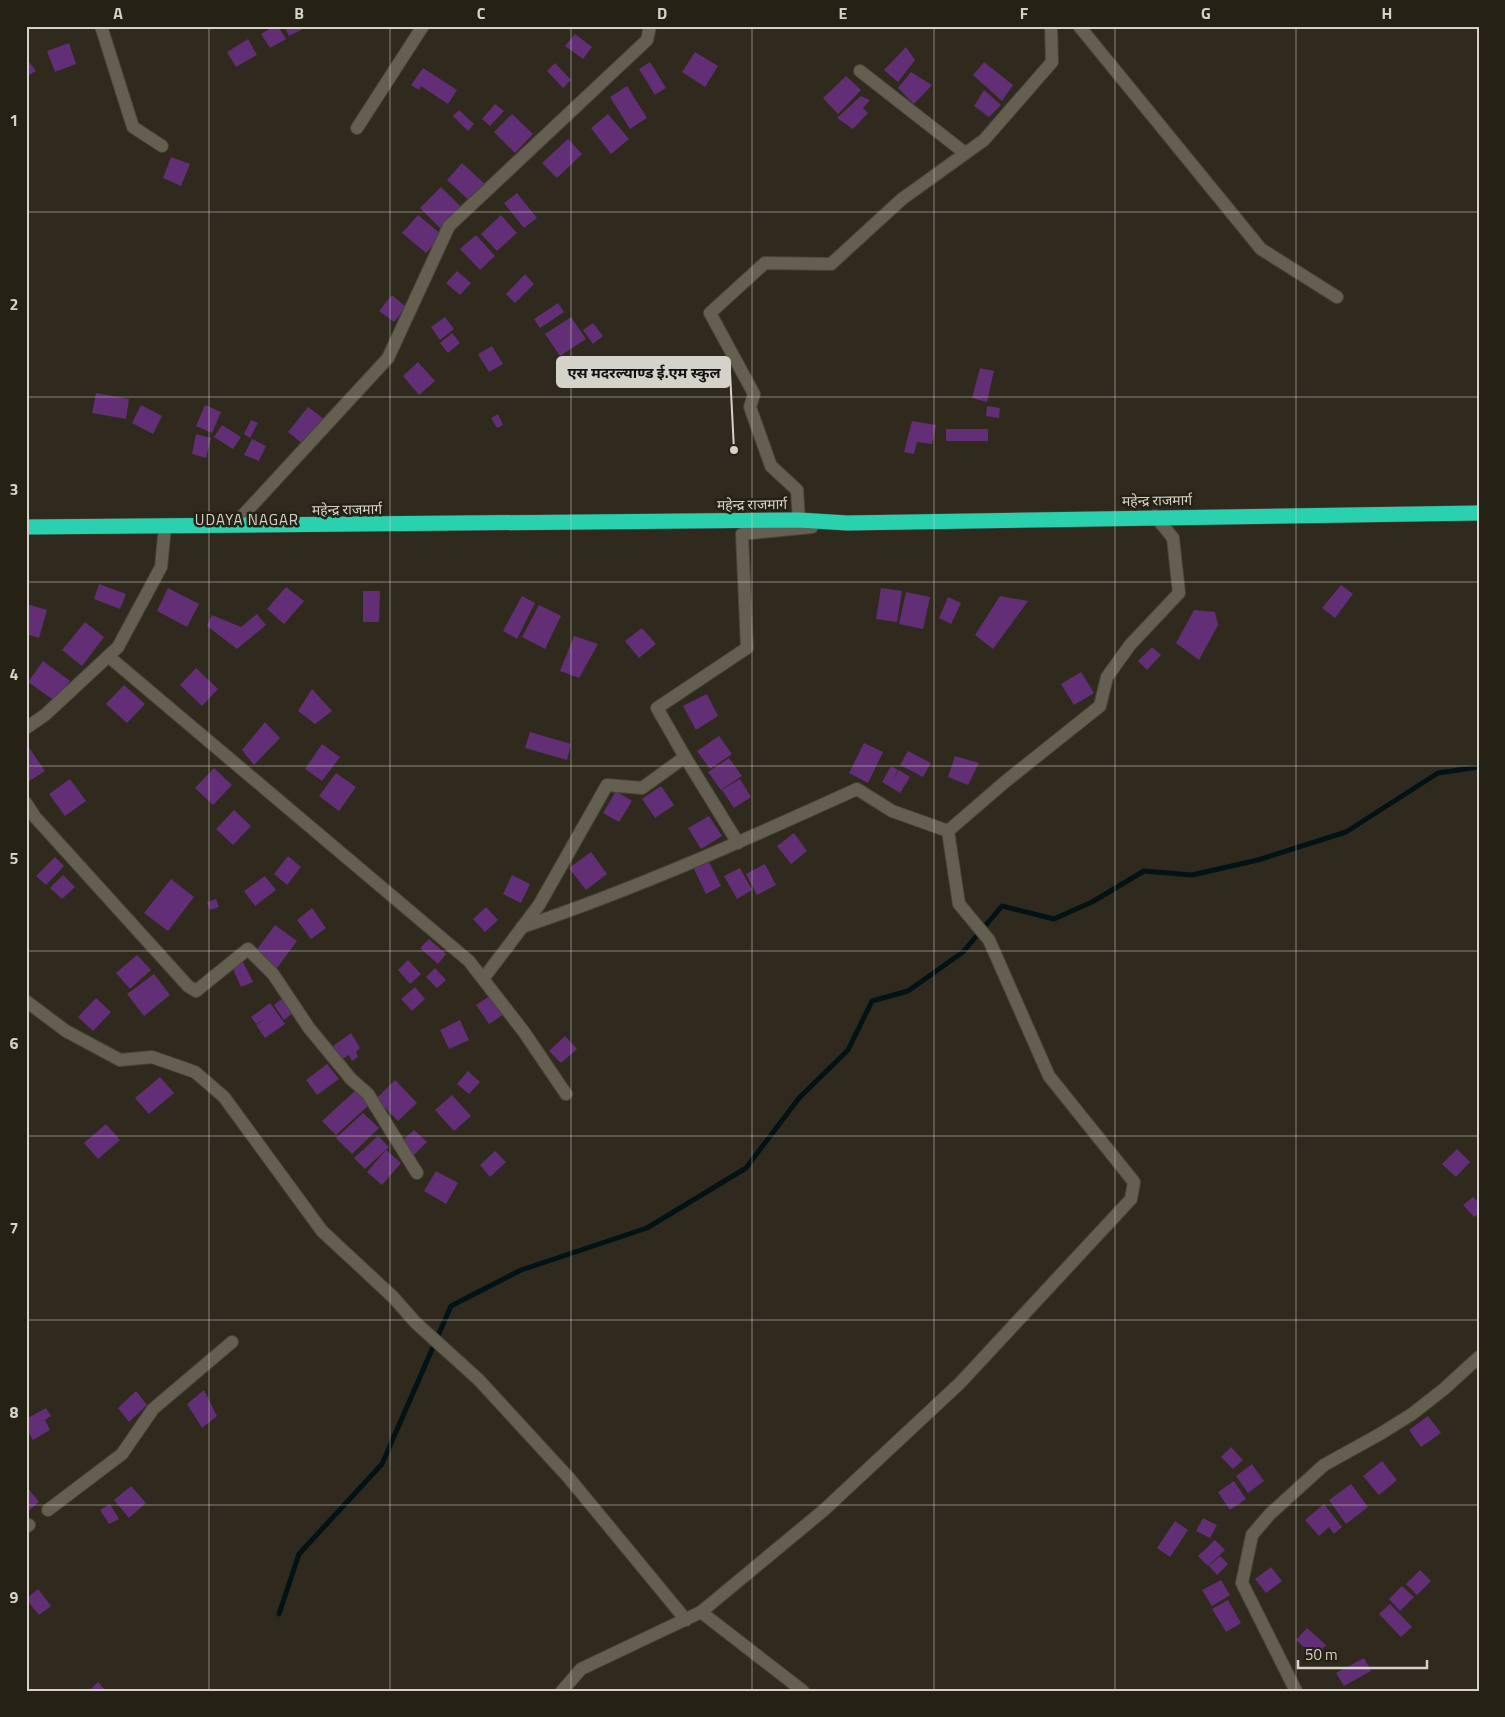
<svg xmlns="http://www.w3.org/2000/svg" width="1505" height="1717" font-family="'Titillium Web','Noto Sans Devanagari',sans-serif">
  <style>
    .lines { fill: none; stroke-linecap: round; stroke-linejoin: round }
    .stream { stroke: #031315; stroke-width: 5 }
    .building { fill: #622e75 }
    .minor-casing { stroke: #484539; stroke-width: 14 }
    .highway-casing { stroke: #484539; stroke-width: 16 }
    .minor { stroke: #645f50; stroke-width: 12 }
    .highway { stroke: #29d1af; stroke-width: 15 }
    .grid { fill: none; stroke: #d5d2c9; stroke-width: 1; stroke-opacity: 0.55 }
    .labels { text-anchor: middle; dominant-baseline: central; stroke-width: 5; stroke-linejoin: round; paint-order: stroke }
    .street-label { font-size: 14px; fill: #d5d2c9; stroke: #252114 }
    .neighbourhood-label { font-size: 15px; letter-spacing: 1px; fill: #d5d2c9; stroke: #252114 }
    .leader { fill: none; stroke: #d5d2c9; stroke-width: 2 }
    .callout-dot { fill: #d5d2c9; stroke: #252114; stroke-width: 2 }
    .callout { fill: #d5d2c9; stroke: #d5d2c9; stroke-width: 2 }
    .callout-label { font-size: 15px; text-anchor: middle; font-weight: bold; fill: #111 }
    .neatline { fill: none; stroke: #d5d2c9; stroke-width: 2 }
    .grid-label { font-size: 16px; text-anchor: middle; font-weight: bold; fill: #d5d2c9 }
  </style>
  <rect width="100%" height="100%" fill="#2f2a1d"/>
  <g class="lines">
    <polyline class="stream" points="279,1614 299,1554 382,1464 451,1306 521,1270 647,1228 746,1168 799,1098 848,1050 872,1001 908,991 963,952 1002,906 1054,919 1092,902 1144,871 1192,875 1258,860 1346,832 1438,773 1479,767"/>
  </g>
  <g class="building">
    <polygon points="274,26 278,26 286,39 270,48 261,34"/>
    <polygon points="284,26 305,26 305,28 289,36"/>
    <polygon points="575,34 592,47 583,59 565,46"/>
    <polygon points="248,39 257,55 236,67 227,52"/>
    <polygon points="69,43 76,64 55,72 47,51"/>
    <polygon points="906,47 915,60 898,82 884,70"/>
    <polygon points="695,52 718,66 705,87 682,72"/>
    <polygon points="26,58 36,71 26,77"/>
    <polygon points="650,62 666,88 655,95 639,69"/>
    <polygon points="984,62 1013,85 1002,101 973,75"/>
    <polygon points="555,63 571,80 563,88 547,71"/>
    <polygon points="423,68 457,90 448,104 421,86 419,90 411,85"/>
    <polygon points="911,72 932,85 914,104 898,88"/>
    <polygon points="846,76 861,90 838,114 823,98"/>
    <polygon points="627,86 647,118 630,129 610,97"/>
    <polygon points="984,90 1001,105 989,117 974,106"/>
    <polygon points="861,96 870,100 863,108 868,113 853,129 837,118"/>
    <polygon points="495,104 504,111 490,126 482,119"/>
    <polygon points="459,110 474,124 468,131 453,116"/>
    <polygon points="512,114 533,134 515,153 494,132"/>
    <polygon points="608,114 629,139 611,154 591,128"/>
    <polygon points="568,139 582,154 557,178 542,163"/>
    <polygon points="171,157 190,164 181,186 163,178"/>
    <polygon points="462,163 486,185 471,202 447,180"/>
    <polygon points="441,187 463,209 442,230 420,208"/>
    <polygon points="517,193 537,218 524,228 504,203"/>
    <polygon points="418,215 442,235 426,253 402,233"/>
    <polygon points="501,215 517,233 497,251 481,234"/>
    <polygon points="476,235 495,256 480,270 460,249"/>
    <polygon points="457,271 471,283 460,295 446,283"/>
    <polygon points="525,274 534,284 515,303 506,294"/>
    <polygon points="392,295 406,307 394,322 379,311"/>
    <polygon points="558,303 564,312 540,328 534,319"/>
    <polygon points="445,317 454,329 440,340 431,327"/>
    <polygon points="571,317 586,339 560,356 545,334"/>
    <polygon points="593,323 603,336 593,344 583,330"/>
    <polygon points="452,333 460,343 448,353 440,343"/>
    <polygon points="492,346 503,364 489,372 478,354"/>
    <polygon points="418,362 435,381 419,395 403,376"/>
    <polygon points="980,368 994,371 987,402 972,398"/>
    <polygon points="96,393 129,399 126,419 92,413"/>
    <polygon points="141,405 162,416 153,434 132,423"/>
    <polygon points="205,405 221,412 212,433 196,426"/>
    <polygon points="987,406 1000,408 999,418 986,416"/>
    <polygon points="308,407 324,419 303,444 288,432"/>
    <polygon points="498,414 503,425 497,428 491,418"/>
    <polygon points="251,420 258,423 250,438 244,434"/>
    <polygon points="912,421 936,425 932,444 917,442 914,454 904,452"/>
    <polygon points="222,425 241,437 233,449 214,437"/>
    <rect x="946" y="429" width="42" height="12"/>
    <polygon points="196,434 211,438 206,458 192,454"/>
    <polygon points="252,439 266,446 259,461 244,455"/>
    <polygon points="99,584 126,594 120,609 94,599"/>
    <polygon points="1341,585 1353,594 1335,618 1322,608"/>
    <polygon points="286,587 304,601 284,624 267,609"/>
    <polygon points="168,588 199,604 187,627 157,611"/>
    <polygon points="881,588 902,591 897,622 876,619"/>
    <polygon points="363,591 380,591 379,622 363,622"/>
    <polygon points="906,592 930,597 923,629 899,624"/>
    <polygon points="522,596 535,603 517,639 503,631"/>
    <polygon points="1000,596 1028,601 993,649 975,635"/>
    <polygon points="948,597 961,603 951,624 939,618"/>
    <polygon points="27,604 47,610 39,638 26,634"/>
    <polygon points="539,605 561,616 545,649 522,637"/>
    <polygon points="1194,610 1215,612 1218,625 1199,660 1176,643"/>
    <polygon points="257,614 266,625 237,649 207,626 212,615 241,627"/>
    <polygon points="85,622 104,637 82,666 62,650"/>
    <polygon points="642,628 656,644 639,658 625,641"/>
    <polygon points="574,636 598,644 579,678 560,671"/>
    <polygon points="1152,647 1161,655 1147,670 1138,661"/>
    <polygon points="43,661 70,681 55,701 28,682"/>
    <polygon points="196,668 218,689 202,706 180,685"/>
    <polygon points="1081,672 1094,693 1074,705 1061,684"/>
    <polygon points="124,685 145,704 127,723 106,704"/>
    <polygon points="312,689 332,711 315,724 298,711"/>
    <polygon points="707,694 718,716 696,730 683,706"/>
    <polygon points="265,722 280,738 254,765 242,750"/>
    <polygon points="530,732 571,744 567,760 525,748"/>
    <polygon points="719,736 732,754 710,769 697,751"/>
    <polygon points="26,743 45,771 26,783"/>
    <polygon points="864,743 883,752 868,783 849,773"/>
    <polygon points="322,744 340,757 322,781 305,769"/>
    <polygon points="908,751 931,763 923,777 900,765"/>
    <polygon points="955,756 979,763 968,785 948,777"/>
    <polygon points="729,758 742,776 721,790 708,772"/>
    <polygon points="891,766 898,770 893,780 899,770 910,777 900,793 882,782"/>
    <polygon points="214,768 232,785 213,805 195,788"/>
    <polygon points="336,773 356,787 339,811 319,796"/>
    <polygon points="70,779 86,801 65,816 49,794"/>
    <polygon points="740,779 751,797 734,808 722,790"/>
    <polygon points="661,786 674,805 655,818 642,799"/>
    <polygon points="616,791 632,801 619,822 603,813"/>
    <polygon points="234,810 251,826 233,845 216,829"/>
    <polygon points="709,816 722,836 701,849 688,828"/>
    <polygon points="794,833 807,851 791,864 777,846"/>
    <polygon points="591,852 607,874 586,890 569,868"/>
    <polygon points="288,856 301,867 287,885 274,874"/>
    <polygon points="55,857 64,866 46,885 36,876"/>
    <polygon points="709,862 721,886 706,894 694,869"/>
    <polygon points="765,864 776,885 757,895 746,874"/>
    <polygon points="740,868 752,890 737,899 724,876"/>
    <polygon points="63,875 75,887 62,899 50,888"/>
    <polygon points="512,875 530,884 521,903 503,894"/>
    <polygon points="265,876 276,890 255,906 244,891"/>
    <polygon points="171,879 194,897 168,931 144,913"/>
    <polygon points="216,899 219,907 210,910 207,902"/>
    <polygon points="486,907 498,920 485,932 473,919"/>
    <polygon points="312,908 326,928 311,939 297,920"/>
    <polygon points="275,925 297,941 277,968 255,952"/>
    <polygon points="429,939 446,954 438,964 420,948"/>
    <polygon points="137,955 151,970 130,989 116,973"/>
    <polygon points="242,960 253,982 241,987 231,965"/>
    <polygon points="408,960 421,974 410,984 398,970"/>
    <polygon points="435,968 446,980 437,988 426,977"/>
    <polygon points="154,974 170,995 144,1016 127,994"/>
    <polygon points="415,987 425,999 412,1011 401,999"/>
    <polygon points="494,993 507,1012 489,1024 476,1005"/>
    <polygon points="96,998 111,1012 93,1031 78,1017"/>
    <polygon points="283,998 293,1013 284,1020 274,1005"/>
    <polygon points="270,1003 285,1024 265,1038 256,1025 265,1019 256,1024 251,1017"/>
    <polygon points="460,1020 469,1040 449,1049 440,1030"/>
    <polygon points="351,1033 360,1048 356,1052 358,1057 352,1061 349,1055 341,1060 333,1046"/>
    <polygon points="565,1036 577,1049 561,1063 549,1051"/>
    <polygon points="327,1064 339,1079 317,1095 306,1080"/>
    <polygon points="468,1071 480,1082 469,1094 457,1084"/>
    <polygon points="160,1077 174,1093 149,1114 135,1098"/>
    <polygon points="395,1080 417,1103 398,1121 376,1099"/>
    <polygon points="356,1090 369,1105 336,1135 322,1121"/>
    <polygon points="452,1095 471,1116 454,1131 435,1110"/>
    <polygon points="363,1113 379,1128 352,1154 336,1138"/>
    <polygon points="106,1124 120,1140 98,1159 84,1143"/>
    <polygon points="414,1130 427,1142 414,1155 401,1142"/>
    <polygon points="378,1136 389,1147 365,1169 354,1158"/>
    <polygon points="1457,1149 1470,1162 1456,1177 1442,1164"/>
    <polygon points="386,1150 401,1163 382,1185 367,1172"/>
    <polygon points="495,1151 506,1162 490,1177 480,1165"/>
    <polygon points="436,1171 458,1183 446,1204 424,1191"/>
    <polygon points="1473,1197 1479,1203 1479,1213 1474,1217 1463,1205"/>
    <polygon points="204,1390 217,1416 202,1428 187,1404"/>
    <polygon points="136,1391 147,1405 129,1422 118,1408"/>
    <polygon points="46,1408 51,1416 45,1420 50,1430 33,1440 26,1428 26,1419"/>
    <polygon points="1428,1416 1441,1433 1421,1447 1409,1430"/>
    <polygon points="1231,1447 1243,1460 1233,1469 1221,1457"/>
    <polygon points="1382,1461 1397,1480 1379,1495 1363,1476"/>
    <polygon points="1252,1464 1264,1481 1248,1493 1236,1476"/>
    <polygon points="1234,1481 1246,1499 1230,1510 1218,1492"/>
    <polygon points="1351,1484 1368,1507 1346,1524 1329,1500"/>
    <polygon points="131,1486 146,1503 129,1518 114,1500"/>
    <polygon points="28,1488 39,1502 28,1511 26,1489"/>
    <polygon points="110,1504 119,1519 109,1524 100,1510"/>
    <polygon points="1324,1504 1342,1527 1334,1534 1329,1527 1319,1536 1305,1520"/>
    <polygon points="1203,1518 1217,1525 1210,1538 1196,1531"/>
    <polygon points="1175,1521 1188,1530 1170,1557 1157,1548"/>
    <polygon points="1215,1540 1225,1550 1208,1566 1198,1556"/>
    <polygon points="1220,1556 1228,1564 1217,1575 1209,1566"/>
    <polygon points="1271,1567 1282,1581 1266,1593 1255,1579"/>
    <polygon points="1420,1570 1431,1581 1417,1595 1406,1584"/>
    <polygon points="1221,1580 1230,1595 1212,1606 1202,1590"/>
    <polygon points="1402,1586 1414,1597 1400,1611 1389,1599"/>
    <polygon points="38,1589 51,1606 39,1615 26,1599"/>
    <polygon points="1228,1600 1241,1623 1226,1632 1212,1609"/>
    <polygon points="1390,1604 1412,1627 1401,1637 1379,1614"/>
    <polygon points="1307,1628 1326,1645 1315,1657 1296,1640"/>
    <polygon points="1364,1658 1371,1671 1344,1686 1336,1673"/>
    <polygon points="98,1682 106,1691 89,1691"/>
  </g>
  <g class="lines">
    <defs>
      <g id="minor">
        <polyline points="101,26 133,127 162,146"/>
        <polyline points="1079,26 1261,249 1337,297"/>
        <polyline points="860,71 965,153"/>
        <polyline points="357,128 423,26"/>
        <polyline points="799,520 797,490 771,466 750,407 754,394 710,313 765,263 831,264 902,199 984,140 1052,62 1051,26"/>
        <polyline points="233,526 388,358 449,226 647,40 650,26"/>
        <polyline points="108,656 469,961 524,1032 566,1094"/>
        <polyline points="26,728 45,715 118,647 161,567 165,527"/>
        <polyline points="685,757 738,843"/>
        <polyline points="26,803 35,817 188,986 196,991 248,949 273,974 309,1028 351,1079 368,1094 417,1173"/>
        <path d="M522 927C636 889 747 839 857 789L892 811 948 831 1006 781 1100 706 1107 677 1130 645 1179 593 1173 538 1155 516"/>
        <polyline points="483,979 539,905 607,785 642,788 685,757 657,708 747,648 742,534 812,527"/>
        <polyline points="26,1001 66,1031 120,1060 152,1057 195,1072 224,1097 322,1231 393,1297 416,1323 479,1380 569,1478 686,1620"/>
        <polyline points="48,1510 122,1454 153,1409 232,1342"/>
        <polyline points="26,1527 29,1525"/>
        <polyline points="701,1612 824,1510 960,1383 1131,1199 1134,1182 1049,1076 989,940 959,904 948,831"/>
        <polyline points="562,1691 581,1669 701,1612 803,1691"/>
        <polyline points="1296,1691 1242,1583 1252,1535 1270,1514 1324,1465 1380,1434 1412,1414 1444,1389 1479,1357"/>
      </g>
      <polyline id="highway" points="26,527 799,520 847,523 1479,513"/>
    </defs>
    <use href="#minor" class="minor-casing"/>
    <use href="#highway" class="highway-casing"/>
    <use href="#minor" class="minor"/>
    <use href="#highway" class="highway"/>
  </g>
  <path class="grid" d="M209 26V1691M390 26V1691M571 26V1691M752 26V1691M934 26V1691M1115 26V1691M1296 26V1691M26 212H1479M26 397H1479M26 582H1479M26 766H1479M26 951H1479M26 1136H1479M26 1320H1479M26 1505H1479"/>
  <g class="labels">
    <g class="street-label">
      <text transform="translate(1157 500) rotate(-1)">महेन्द्र राजमार्ग</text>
      <text transform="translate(752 504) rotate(-1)">महेन्द्र राजमार्ग</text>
      <text transform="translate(347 509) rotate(-1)">महेन्द्र राजमार्ग</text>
    </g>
    <g class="neighbourhood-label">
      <text x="247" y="519">UDAYA NAGAR</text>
    </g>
  </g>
  <path class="leader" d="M734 450L730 372"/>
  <circle class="callout-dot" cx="734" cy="450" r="5"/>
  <rect class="callout" x="557" y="357" width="173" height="30" rx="5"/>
  <g class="callout-label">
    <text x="644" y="378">एस मदरल्याण्ड ई.एम स्कुल</text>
  </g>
  <rect width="1505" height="1717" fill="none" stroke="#252114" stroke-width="55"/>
  <path d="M1298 1660v8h129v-8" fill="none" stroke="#d5d2c9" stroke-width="2.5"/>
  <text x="1305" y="1660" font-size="15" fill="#d5d2c9" stroke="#252114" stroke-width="4" paint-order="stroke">50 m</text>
  <rect x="28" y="28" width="1450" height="1662" class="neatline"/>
  <g class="grid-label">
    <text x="118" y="19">A</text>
    <text x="299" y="19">B</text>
    <text x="481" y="19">C</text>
    <text x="662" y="19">D</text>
    <text x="843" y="19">E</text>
    <text x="1024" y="19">F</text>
    <text x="1206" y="19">G</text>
    <text x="1387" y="19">H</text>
    <text x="14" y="126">1</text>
    <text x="14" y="310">2</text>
    <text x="14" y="495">3</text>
    <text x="14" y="680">4</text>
    <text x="14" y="864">5</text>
    <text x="14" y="1049">6</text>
    <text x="14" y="1234">7</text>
    <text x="14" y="1418">8</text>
    <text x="14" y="1603">9</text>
  </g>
</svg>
